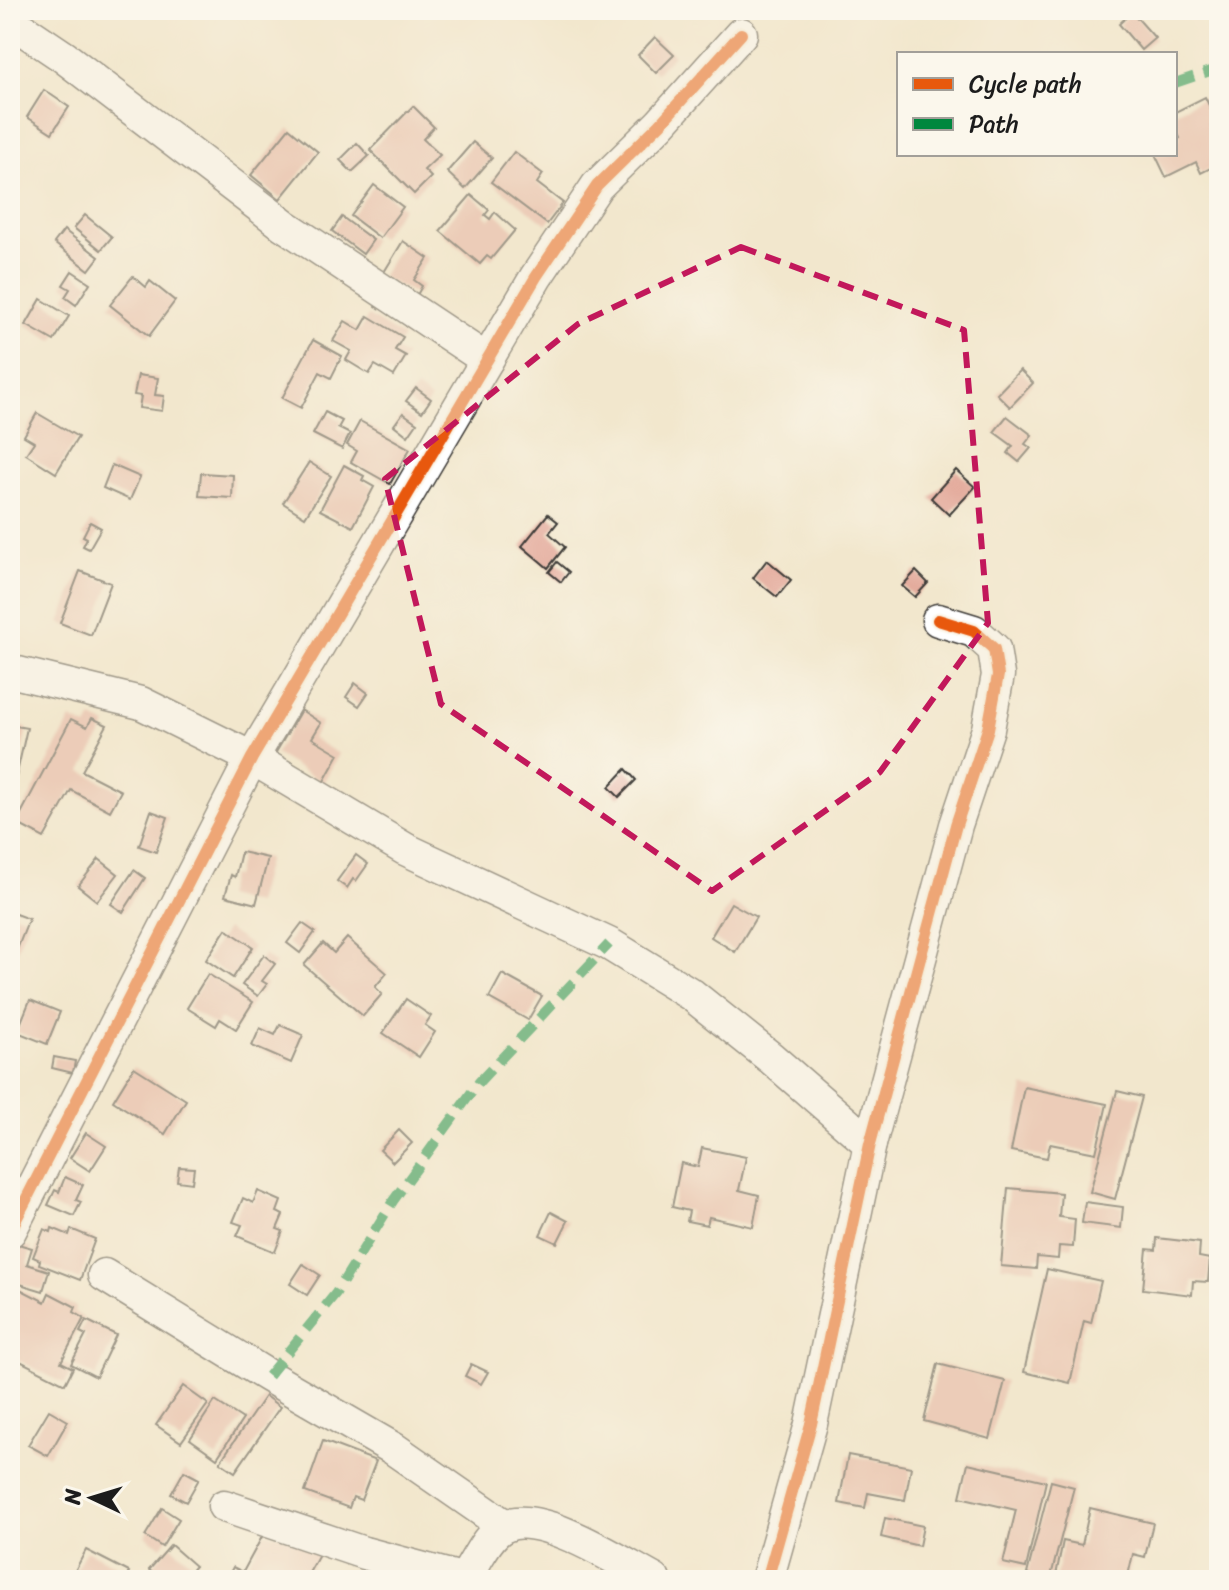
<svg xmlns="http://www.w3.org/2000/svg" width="1229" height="1590" font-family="Sriracha,sans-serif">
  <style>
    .building { fill: #e4ac9d }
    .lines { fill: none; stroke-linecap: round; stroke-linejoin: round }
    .minor-casing { stroke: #3c3a37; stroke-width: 35 }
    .minor { stroke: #fff; stroke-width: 32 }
    .quiet { stroke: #00873e; stroke-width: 10; stroke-dasharray: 20 10; stroke-linecap: butt }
    .cycleway-casing { stroke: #fbf7ec; stroke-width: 17 }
    .cycleway { stroke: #e8590c; stroke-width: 12 }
    .marked { fill: none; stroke: #c2185b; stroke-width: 6; stroke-dasharray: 16 10; stroke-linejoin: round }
  </style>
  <rect width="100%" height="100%" fill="#fbf7ec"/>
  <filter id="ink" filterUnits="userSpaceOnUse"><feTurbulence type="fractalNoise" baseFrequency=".0125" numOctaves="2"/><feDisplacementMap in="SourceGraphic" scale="16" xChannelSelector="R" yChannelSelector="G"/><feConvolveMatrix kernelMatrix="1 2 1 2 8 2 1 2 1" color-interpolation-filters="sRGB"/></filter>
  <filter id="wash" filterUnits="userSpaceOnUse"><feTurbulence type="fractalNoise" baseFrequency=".006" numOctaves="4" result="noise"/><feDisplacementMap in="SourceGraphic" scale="32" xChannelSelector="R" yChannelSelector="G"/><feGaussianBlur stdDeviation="1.8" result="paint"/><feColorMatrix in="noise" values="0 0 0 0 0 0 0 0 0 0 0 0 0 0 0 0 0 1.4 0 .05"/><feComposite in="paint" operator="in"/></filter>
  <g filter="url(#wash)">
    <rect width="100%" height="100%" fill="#f2e7cd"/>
    <g id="blocks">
      <g class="building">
        <polygon points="1132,12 1155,38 1141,50 1119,24"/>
        <polygon points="655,37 674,55 656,73 638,55"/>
        <polygon points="44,90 69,107 52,133 27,117"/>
        <polygon points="1205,97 1218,124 1212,127 1219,141 1219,164 1201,173 1196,162 1166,177 1155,154 1175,154 1175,141 1180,138 1175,128 1175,112"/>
        <polygon points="413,106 434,127 423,139 440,155 424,170 431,177 414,194 370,150"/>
        <polygon points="289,128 318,152 280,199 251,175"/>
        <polygon points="473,142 492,158 465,189 447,172"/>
        <polygon points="357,143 369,156 352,172 340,160"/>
        <polygon points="514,152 543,174 537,183 563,203 547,224 491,182"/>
        <polygon points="374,185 403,207 380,238 351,216"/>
        <polygon points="471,195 489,210 485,215 490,219 495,212 515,230 491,259 487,256 480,264 440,231"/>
        <polygon points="85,215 112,237 101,250 74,228"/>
        <polygon points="342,217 373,240 363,254 332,231"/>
        <polygon points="64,230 99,257 89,270 54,243"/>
        <polygon points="403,241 428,258 414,280 422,286 417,295 381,277"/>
        <polygon points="72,271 90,283 76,305 65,297 70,289 63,285"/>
        <polygon points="133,276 146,287 150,281 175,301 149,336 110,305"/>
        <polygon points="41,299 69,316 54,341 26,325"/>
        <polygon points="368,316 403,337 395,350 406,356 394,376 375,365 369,374 346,360 351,351 333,341 345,321 360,330"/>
        <polygon points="313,340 342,356 331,378 320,372 301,408 282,398"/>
        <polygon points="1020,370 1033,383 1010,407 997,394"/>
        <polygon points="138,375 158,378 155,395 164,396 162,411 139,408 141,396 134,395"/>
        <polygon points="416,388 431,399 422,412 406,401"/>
        <polygon points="325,412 342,421 338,428 350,434 342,449 313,434"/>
        <polygon points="37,413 78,437 56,473 26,454 34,442 24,436"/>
        <polygon points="403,413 417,423 408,436 394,425"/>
        <polygon points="1007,416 1032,435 1025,444 1031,448 1019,462 1008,453 1013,446 994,432"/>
        <polygon points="360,421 410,449 390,484 351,462 357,451 347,445"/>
        <polygon points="309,462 331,476 305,517 283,503"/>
        <polygon points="112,465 140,477 130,500 103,488"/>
        <polygon points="344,465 364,476 362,480 374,487 353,527 320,510"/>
        <polygon points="956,470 975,487 949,515 931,498"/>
        <polygon points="201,473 233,475 232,498 199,496"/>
        <polygon points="548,514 558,522 549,533 565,547 548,568 522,546"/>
        <polygon points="90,522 101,528 89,549 83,546 87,538 83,536"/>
        <polygon points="767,560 791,580 777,597 753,578"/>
        <polygon points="557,562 569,572 561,582 549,572"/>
        <polygon points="80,571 111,583 91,635 60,623"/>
        <polygon points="916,571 928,583 915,597 902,586"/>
        <polygon points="355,683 368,693 359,706 346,697"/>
        <polygon points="301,710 321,723 312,738 339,754 323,783 275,754"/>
        <polygon points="92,718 107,725 82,771 121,791 110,811 71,790 44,838 16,823 71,719 87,727"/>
        <polygon points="10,725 27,728 11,800 10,800"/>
        <polygon points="626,769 636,780 619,797 609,787"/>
        <polygon points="151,811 168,817 156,852 139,846"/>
        <polygon points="241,852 268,858 256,904 225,896 231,875 235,877"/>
        <polygon points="356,855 368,864 356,881 353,879 347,888 337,881"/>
        <polygon points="99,859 118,874 97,901 78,886"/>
        <polygon points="134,870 145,878 123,912 111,904"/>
        <polygon points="731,903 756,917 735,952 711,937"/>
        <polygon points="10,912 29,919 10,967"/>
        <polygon points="302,923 315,932 300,953 287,943"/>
        <polygon points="226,929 253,947 233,978 206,960"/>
        <polygon points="347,938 387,973 375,987 382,994 363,1016 304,965 323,943 334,953"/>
        <polygon points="264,955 275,964 262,981 267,984 258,996 242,985"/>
        <polygon points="208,974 253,1002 236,1029 220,1019 216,1026 187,1008"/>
        <polygon points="502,974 542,996 528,1020 489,998"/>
        <polygon points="406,999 431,1016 425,1025 435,1032 419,1057 383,1033"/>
        <polygon points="30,1000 60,1012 47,1044 17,1032"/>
        <polygon points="280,1025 303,1035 291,1063 252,1046 260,1028 275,1035"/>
        <polygon points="54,1057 75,1061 73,1073 52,1068"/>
        <polygon points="134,1067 186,1100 165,1134 113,1101"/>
        <polygon points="1024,1087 1107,1104 1096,1153 1050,1144 1047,1158 1011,1151"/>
        <polygon points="1117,1091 1142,1097 1115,1199 1090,1192"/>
        <polygon points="399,1130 412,1143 393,1162 380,1150"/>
        <polygon points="86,1133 106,1146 90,1171 70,1158"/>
        <polygon points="702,1148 746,1157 739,1190 759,1195 753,1227 709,1217 707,1225 687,1221 689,1211 672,1207 681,1163 698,1167"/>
        <polygon points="179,1167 194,1168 192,1183 177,1181"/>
        <polygon points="65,1177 83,1185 76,1200 81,1202 74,1216 48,1205 55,1190 59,1192"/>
        <polygon points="1008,1188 1061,1193 1059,1217 1075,1219 1073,1247 1059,1246 1058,1259 1037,1257 1036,1269 1001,1266"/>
        <polygon points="258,1191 281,1201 277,1212 283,1215 277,1229 283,1231 275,1252 237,1236 242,1225 233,1222 243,1198 253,1203"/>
        <polygon points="1085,1202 1123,1207 1121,1228 1082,1223"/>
        <polygon points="551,1212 568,1221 557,1243 540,1235"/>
        <polygon points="52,1228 69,1235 71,1229 95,1239 80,1280 39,1264 40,1260 33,1257 44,1229 51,1232"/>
        <polygon points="1157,1238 1200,1243 1199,1257 1210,1259 1208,1282 1193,1281 1192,1295 1143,1289 1147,1249 1156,1250"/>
        <polygon points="18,1244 32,1248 27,1264 49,1271 43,1291 10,1281 10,1268"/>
        <polygon points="303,1264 320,1275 307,1295 290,1284"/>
        <polygon points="1047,1269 1101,1281 1091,1323 1084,1321 1070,1383 1024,1372"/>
        <polygon points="10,1284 45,1302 49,1293 76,1307 74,1312 84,1318 61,1362 73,1368 65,1384 10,1356"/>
        <polygon points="86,1320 116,1335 96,1377 71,1364 86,1335 80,1332"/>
        <polygon points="471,1364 488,1372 481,1384 465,1376"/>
        <polygon points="938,1364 1005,1381 990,1439 924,1421"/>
        <polygon points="183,1386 208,1404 181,1442 156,1425"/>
        <polygon points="265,1396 280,1407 235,1472 220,1462"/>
        <polygon points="215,1401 243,1419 217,1458 190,1439"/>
        <polygon points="49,1410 68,1421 48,1456 28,1445"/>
        <polygon points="323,1441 376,1461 361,1500 353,1497 349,1508 305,1492"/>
        <polygon points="848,1455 911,1467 905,1500 868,1493 865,1508 839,1503"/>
        <polygon points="968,1463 1046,1481 1026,1568 1003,1563 1016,1510 960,1497"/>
        <polygon points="184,1471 199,1479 186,1502 171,1494"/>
        <polygon points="1051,1481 1074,1487 1050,1580 1027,1574"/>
        <polygon points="162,1508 179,1519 162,1547 145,1536"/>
        <polygon points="1090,1508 1153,1523 1145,1557 1133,1554 1127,1580 1112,1576 1111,1580 1055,1580 1063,1541 1082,1545"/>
        <polygon points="885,1518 923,1526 919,1546 881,1537"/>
        <polygon points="264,1533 281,1534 319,1555 305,1580 226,1580 233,1567 243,1572"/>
        <polygon points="171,1545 195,1566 183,1580 161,1580 149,1570"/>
        <polygon points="86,1550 129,1572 125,1580 70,1580"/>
      </g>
    </g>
  </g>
  <g filter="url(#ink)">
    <use href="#blocks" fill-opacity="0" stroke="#3c3a37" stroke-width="2"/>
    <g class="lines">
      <defs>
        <g id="minor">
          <polyline points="10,25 24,30 64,57 284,225 487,360"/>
          <polyline points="10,671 141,703 252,758 405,849 609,944 692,995 771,1058 870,1144"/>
          <polyline points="10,1231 252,758 536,277 597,186 660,124 741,34"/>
          <polyline points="104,1275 268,1376 394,1449 505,1526"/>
          <polyline points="224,1506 364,1553 465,1580"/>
          <path d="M464 1580C475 1564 487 1534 505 1526 540 1509 622 1563 654 1580"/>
          <polyline points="767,1580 811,1424 870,1144 956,825 988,729 998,675 994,649 974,631 938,620"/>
        </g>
      </defs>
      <use href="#minor" class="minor-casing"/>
      <use href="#minor" class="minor"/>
      <g class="quiet">
        <polyline points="1175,83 1219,68"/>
        <polyline points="268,1376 336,1293 393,1201 479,1082 609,944"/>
      </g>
      <defs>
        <g id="cycleway">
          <polyline points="10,1231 252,758 536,277 597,186 660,124 741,34"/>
          <polyline points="767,1580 811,1424 870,1144 956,825 988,729 998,675 994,649 974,631 938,620"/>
        </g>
      </defs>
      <use href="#cycleway" class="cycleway-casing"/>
      <use href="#cycleway" class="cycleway"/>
    </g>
  </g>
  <path d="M0 0H1229V1590H0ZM741 247 964 330 988 623 880 772 712 891 441 704 385 479 578 324Z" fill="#f2e7cd" fill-opacity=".55" fill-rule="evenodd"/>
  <path class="marked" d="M741 247 964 330 988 623 880 772 712 891 441 704 385 479 578 324Z"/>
  <rect width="1229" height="1590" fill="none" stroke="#fbf7ec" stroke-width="40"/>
  <rect x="897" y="52" width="280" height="104" fill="#fbf7ec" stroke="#a29f99" stroke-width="2"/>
  <rect x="913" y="78" width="40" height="12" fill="#e8590c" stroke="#a29f99" stroke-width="2"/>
  <text x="969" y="92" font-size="24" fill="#1c1c1c">Cycle path</text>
  <rect x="913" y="118" width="40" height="12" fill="#00873e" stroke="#a29f99" stroke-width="2"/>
  <text x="969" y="132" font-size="24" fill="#1c1c1c">Path</text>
  <g transform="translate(92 1498) rotate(274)" stroke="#fbf7ec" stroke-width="6" paint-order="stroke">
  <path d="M0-6L14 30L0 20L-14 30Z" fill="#1c1c1c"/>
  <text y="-12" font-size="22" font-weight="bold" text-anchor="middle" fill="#1c1c1c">N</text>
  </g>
</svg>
